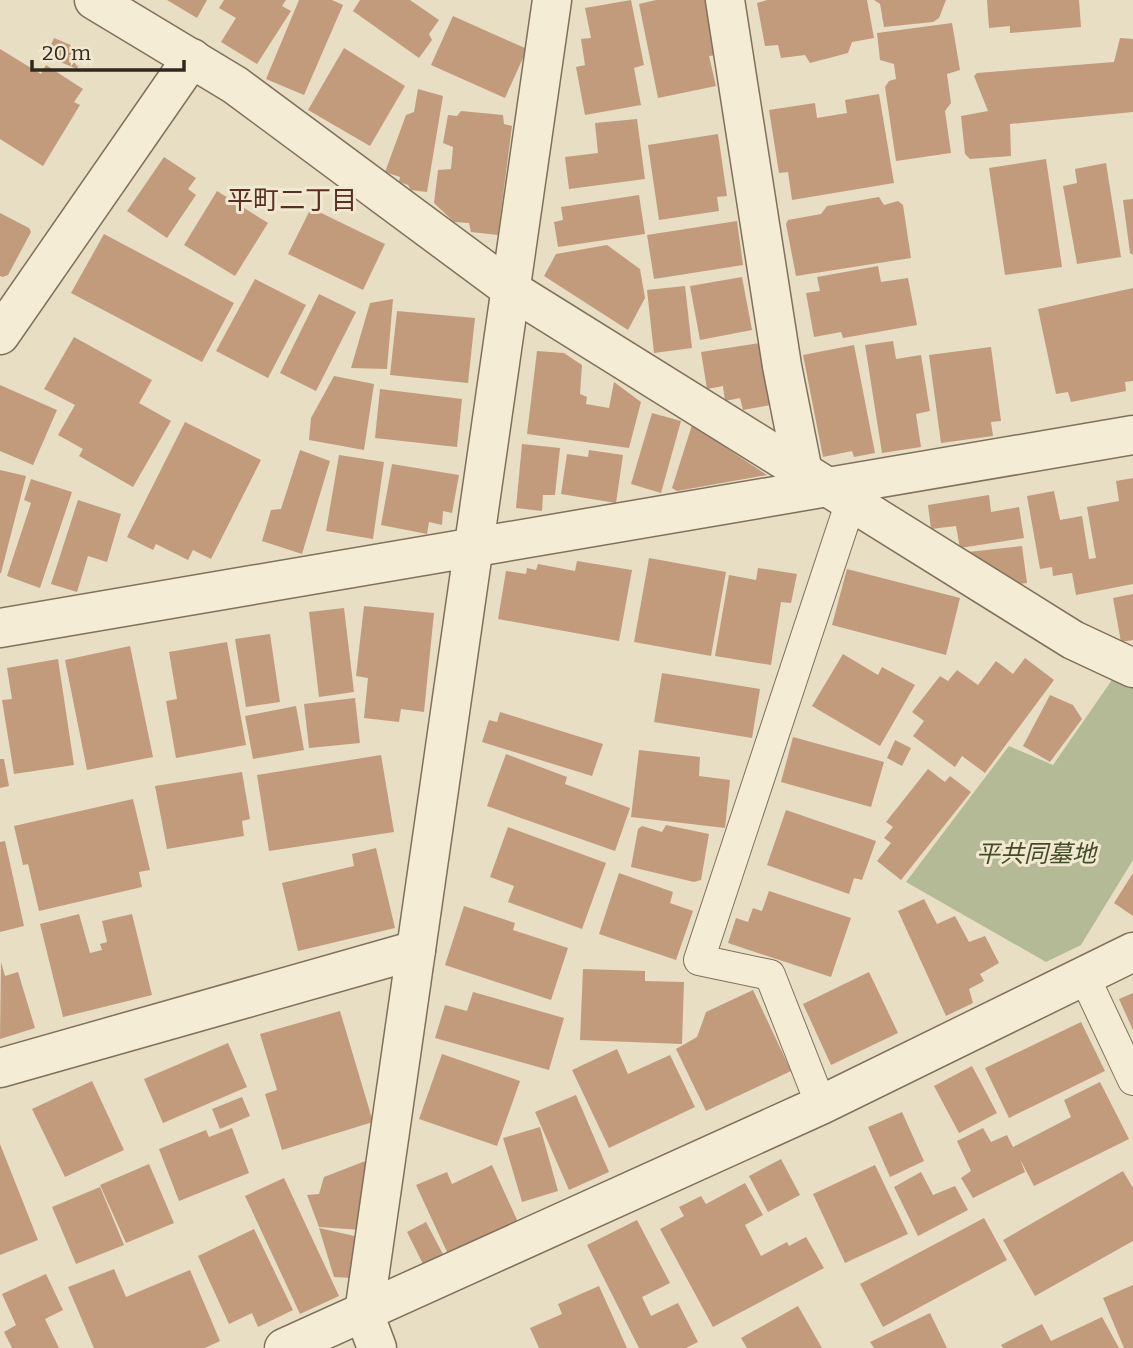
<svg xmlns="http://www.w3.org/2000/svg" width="1133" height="1348" font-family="Bitter,'Noto Sans JP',serif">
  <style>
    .cemetery { fill: #b5ba96 }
    .building { fill: #c29b7d }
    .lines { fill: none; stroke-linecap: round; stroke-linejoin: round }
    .service-casing { stroke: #80705c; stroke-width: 32 }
    .minor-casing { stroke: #80705c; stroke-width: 41 }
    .service { stroke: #f4ecd5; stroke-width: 30 }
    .minor { stroke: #f4ecd5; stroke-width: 38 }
    .labels { text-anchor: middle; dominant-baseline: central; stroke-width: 6; stroke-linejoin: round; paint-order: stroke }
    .park-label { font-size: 24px; font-style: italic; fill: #424c27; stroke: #f1e8d1 }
    .neighbourhood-label { font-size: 26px; fill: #592f22; stroke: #f1e8d1 }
  </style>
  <rect width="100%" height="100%" fill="#e8dec3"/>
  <polygon class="cemetery" points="1114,677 1133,686 1133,860 1081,945 1046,962 906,882 1009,746 1053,765"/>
  <g class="building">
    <polygon points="167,0 207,0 197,18"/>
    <polygon points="224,0 286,0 282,6 291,11 257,64 221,42 236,18 219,8"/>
    <polygon points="299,0 332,0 343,5 304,95 266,79"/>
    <polygon points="360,0 410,0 439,20 429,34 432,40 419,58 353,11"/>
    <polygon points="631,0 644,65 634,68 641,105 585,115 576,67 585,65 581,39 591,38 585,8"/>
    <polygon points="656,0 706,0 718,55 709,56 716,86 658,98 639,4"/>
    <polygon points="767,0 867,0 874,38 852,42 848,53 810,63 805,55 781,58 778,45 765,46 757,3"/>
    <polygon points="874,0 946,0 939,18 933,22 884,27 880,4"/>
    <polygon points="987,0 1079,0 1081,27 1010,33 1010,26 989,28"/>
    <polygon points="453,16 527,49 505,98 431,65"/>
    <polygon points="952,23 960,70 947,74 951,103 945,111 951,153 896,161 885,87 889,81 896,79 894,64 880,60 877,33"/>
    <polygon points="54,38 85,51 77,69 46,56"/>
    <polygon points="1120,38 1133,39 1133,112 1010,124 1011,156 970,159 965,154 961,116 988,111 974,76 977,73 1114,62"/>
    <polygon points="344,48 405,86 370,146 308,110"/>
    <polygon points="0,49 41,74 46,65 83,89 74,102 80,105 43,166 0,139"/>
    <polygon points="418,89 443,96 427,192 411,190 408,185 399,182 400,177 385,172 406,115 414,112"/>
    <polygon points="879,94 894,183 792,200 788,172 779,173 769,110 815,103 817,118 847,113 845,100"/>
    <polygon points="461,111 503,115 504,124 512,126 498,235 471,232 469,223 454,222 434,203 438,170 451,169 453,147 443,143 448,115 457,116"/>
    <polygon points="637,119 645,179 569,189 565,157 598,153 595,123"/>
    <polygon points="718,134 727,196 717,197 719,211 659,220 648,145"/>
    <polygon points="164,157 196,178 188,189 196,195 167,238 127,211"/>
    <polygon points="1046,159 1062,267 1005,275 989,168"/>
    <polygon points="1106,163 1121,257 1077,264 1063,186 1077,183 1075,169"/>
    <polygon points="217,191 268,223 235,276 184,245"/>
    <polygon points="639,195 645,234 558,247 554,222 563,220 561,207"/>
    <polygon points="879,197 884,205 898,201 903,205 911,258 796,276 786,224 788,220 821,214 827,206"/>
    <polygon points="1133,199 1133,255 1130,253 1123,200"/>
    <polygon points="311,208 385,244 363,290 288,254"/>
    <polygon points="0,213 29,228 31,232 8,275 3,277 0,276"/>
    <polygon points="737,221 743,265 654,279 647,235"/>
    <polygon points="104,234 234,303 202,362 71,293"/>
    <polygon points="607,245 640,269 645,298 628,330 544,276 556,254"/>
    <polygon points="878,266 881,282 908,278 917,325 843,338 841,332 814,337 806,293 820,291 817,277"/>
    <polygon points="742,277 752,330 700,340 690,286"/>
    <polygon points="255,279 306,305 268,378 216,351"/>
    <polygon points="685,286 692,348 654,353 647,290"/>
    <polygon points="1133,288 1133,381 1125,382 1126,391 1071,402 1068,392 1056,394 1038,309"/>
    <polygon points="319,294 356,312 316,391 280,373"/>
    <polygon points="393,299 387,369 351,368 370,303"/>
    <polygon points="397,311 475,318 468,383 390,375"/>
    <polygon points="74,337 152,380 139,403 171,421 133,487 79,456 83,449 58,435 75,405 44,389"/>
    <polygon points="893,341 896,359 921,355 930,411 916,414 921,447 882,453 865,345"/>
    <polygon points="760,343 771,405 743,410 740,398 725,401 723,386 707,389 701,352"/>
    <polygon points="854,345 875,453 854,457 852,451 823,457 803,355"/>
    <polygon points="991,347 1001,421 991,422 993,436 941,443 929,355"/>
    <polygon points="537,351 564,353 582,365 580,394 587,397 586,404 609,408 614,382 641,402 629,448 527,434"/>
    <polygon points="334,376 374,384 364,450 309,440 311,418"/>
    <polygon points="0,385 57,410 33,465 0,451"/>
    <polygon points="380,389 462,399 457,447 375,438"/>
    <polygon points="652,413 681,421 661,493 631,484"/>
    <polygon points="185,422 261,460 211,559 193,550 188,560 156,544 153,550 127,537"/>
    <polygon points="692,425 767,475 677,491 672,488"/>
    <polygon points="522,444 560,448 555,495 543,495 542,511 516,508"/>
    <polygon points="300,450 330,461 302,554 262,541 271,510 281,509"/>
    <polygon points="589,450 623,455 616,503 561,494 567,454 588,457"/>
    <polygon points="339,455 384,462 373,539 326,531"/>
    <polygon points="392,464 459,475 452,513 443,511 442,525 429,522 427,534 381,525"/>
    <polygon points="0,470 26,476 1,573 0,573"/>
    <polygon points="1133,478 1133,584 1076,595 1072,573 1053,576 1052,567 1040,569 1027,496 1054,491 1060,520 1082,516 1089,559 1096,558 1087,507 1119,501 1116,481"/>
    <polygon points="31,479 72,492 40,588 7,576 31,503 24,500"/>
    <polygon points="989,495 991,512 1019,507 1024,538 960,548 956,526 931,529 928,505"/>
    <polygon points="78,500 121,514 107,562 88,556 77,592 51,584"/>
    <polygon points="1022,546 1027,583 1018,584 968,552"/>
    <polygon points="649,558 726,572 711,656 634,642"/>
    <polygon points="577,561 632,570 619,641 498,619 506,571 526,574 527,568 536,570 538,564 575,571"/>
    <polygon points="758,568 797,574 791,603 781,602 771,665 715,656 729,575 756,580"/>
    <polygon points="847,569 960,598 946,655 832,625"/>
    <polygon points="1133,594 1133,640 1121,642 1113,598"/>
    <polygon points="364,606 434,613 424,712 401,709 399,722 364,718 368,678 356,676"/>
    <polygon points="344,608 354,692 319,697 309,612"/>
    <polygon points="270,634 280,702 246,707 235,639"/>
    <polygon points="227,642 246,745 176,758 166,701 177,699 169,652"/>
    <polygon points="130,646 153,757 87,770 65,660"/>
    <polygon points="843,654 878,675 882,667 915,685 880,746 812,706"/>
    <polygon points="1025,658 1054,680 985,773 962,756 955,767 913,736 924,721 912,712 940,676 948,681 957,670 978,685 996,661 1013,674"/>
    <polygon points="58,659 74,765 14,774 2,700 12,699 7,668"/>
    <polygon points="662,673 760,689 752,738 654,722"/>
    <polygon points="1050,695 1073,705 1082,719 1050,762 1023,746"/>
    <polygon points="355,698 360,743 309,748 304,704"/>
    <polygon points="296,706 304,750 253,759 245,716"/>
    <polygon points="500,712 603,744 592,776 482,742 489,720 497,722"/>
    <polygon points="793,737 884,762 871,807 781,782"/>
    <polygon points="895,740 911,748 902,766 887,758"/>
    <polygon points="639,750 700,757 699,776 730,780 725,828 631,817"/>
    <polygon points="506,754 567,777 565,784 630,808 615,851 487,806"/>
    <polygon points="381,755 394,832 269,851 257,775"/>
    <polygon points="0,759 4,759 9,786 0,788"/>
    <polygon points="928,769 945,782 950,776 971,792 901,880 877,861 891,843 884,838 893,827 886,822"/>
    <polygon points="242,772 250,819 242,821 244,836 167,849 155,786"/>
    <polygon points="133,799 150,870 139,872 142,887 39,911 28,864 23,865 14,826"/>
    <polygon points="786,810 876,841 862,880 854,878 849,894 767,865"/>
    <polygon points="666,825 709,834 701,880 694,882 631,867 638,829 642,826 662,832"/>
    <polygon points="508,827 606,863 582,929 508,902 514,886 490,877"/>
    <polygon points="5,841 24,926 0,932 0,842"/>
    <polygon points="376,848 395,928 298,951 282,883 354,866 352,854"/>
    <polygon points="619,873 673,892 670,903 693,911 676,960 599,934"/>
    <polygon points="1133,873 1133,916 1114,903"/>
    <polygon points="769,891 851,918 831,977 728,943 736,918 748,922 753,908 762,911"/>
    <polygon points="924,899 937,924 955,916 969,942 985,936 999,963 980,974 984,981 969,989 973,1003 946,1016 898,911"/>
    <polygon points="464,906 515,923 513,930 568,948 551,1000 445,965"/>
    <polygon points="79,914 90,953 102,950 100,944 107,942 102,921 132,914 152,995 63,1017 40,924"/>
    <polygon points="1,962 5,976 18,972 35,1028 0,1039"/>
    <polygon points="583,969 645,971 645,981 684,982 682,1044 580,1040"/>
    <polygon points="869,972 898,1033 831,1065 803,1004"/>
    <polygon points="753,990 791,1071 706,1111 676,1049 697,1037 706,1012"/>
    <polygon points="473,992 564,1018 549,1070 435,1038 445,1005 467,1011"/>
    <polygon points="1133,993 1133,1030 1119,999"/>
    <polygon points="340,1011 373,1122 282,1150 265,1094 277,1090 260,1034"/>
    <polygon points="1081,1022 1105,1071 1009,1118 985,1068"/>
    <polygon points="228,1043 247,1087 163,1123 144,1079"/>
    <polygon points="617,1049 628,1074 670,1055 695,1107 609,1148 572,1070"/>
    <polygon points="442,1054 520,1081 497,1146 419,1119"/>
    <polygon points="972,1066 997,1113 959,1133 934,1086"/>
    <polygon points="92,1081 124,1150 65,1177 32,1109"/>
    <polygon points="1100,1082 1129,1139 1034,1186 1020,1159 1025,1172 973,1198 961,1178 971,1171 957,1141 983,1128 991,1142 1007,1135 1013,1147 1071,1117 1064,1100"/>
    <polygon points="576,1095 609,1172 569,1190 535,1112"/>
    <polygon points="242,1097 250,1116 220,1129 212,1109"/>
    <polygon points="902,1112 924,1161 890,1177 868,1127"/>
    <polygon points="540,1127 558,1191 522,1202 503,1138"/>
    <polygon points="232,1128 249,1173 179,1201 159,1149 206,1130 209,1137"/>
    <polygon points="0,1144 38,1240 0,1255"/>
    <polygon points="781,1159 800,1195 768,1212 749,1176"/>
    <polygon points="368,1160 361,1230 319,1227 307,1195 319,1194 324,1177"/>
    <polygon points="149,1164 174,1223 126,1243 100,1185"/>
    <polygon points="492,1165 518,1222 448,1254 416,1185 447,1172 452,1184"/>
    <polygon points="875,1165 908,1234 845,1263 813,1194"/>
    <polygon points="1123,1171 1133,1188 1133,1241 1035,1296 1003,1240"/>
    <polygon points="921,1172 933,1195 955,1186 968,1210 918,1236 894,1187"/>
    <polygon points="284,1178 339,1296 300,1314 245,1196"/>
    <polygon points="745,1183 763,1215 745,1225 761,1256 787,1242 789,1246 806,1237 824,1268 713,1327 660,1229 684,1216 679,1207 701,1196 706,1204"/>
    <polygon points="100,1187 124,1245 76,1264 52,1207"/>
    <polygon points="984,1218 1007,1260 883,1327 860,1284"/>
    <polygon points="637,1220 670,1283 642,1297 651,1316 678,1303 698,1342 686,1348 639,1348 587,1245"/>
    <polygon points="426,1222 444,1256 424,1266 407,1232"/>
    <polygon points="319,1228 359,1237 352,1278 334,1277"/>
    <polygon points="254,1229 293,1310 258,1327 252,1313 229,1324 198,1256"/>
    <polygon points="114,1269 126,1297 190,1270 220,1341 205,1348 94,1348 68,1287"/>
    <polygon points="46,1274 63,1310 45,1319 59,1348 12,1348 4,1332 16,1325 2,1294"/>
    <polygon points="1133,1285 1133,1348 1124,1348 1103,1298"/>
    <polygon points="599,1286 627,1348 539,1348 530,1328 562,1314 558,1304"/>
    <polygon points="798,1306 822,1348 747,1348 741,1338"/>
    <polygon points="930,1313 947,1348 874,1348 870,1342"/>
    <polygon points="1102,1317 1119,1348 1003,1348 1001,1345 1042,1324 1051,1341"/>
  </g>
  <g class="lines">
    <defs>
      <g id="service">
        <polyline points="1084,976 1133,1080"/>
        <polyline points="821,1105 770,975 699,960 851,501"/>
      </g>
      <g id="minor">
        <polyline points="94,0 235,85 513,291 1073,640 1133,668"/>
        <polyline points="725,0 782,366 803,472"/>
        <polyline points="0,335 192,58"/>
        <polyline points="0,628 1133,435"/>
        <polyline points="0,1068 416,950"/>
        <polyline points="284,1348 821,1105 1133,952"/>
        <polyline points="377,1348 364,1313 552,0"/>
      </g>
    </defs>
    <use href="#service" class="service-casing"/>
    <use href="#minor" class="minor-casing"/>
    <use href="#service" class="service"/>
    <use href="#minor" class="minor"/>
  </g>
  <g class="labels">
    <g class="park-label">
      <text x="1036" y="854">平共同墓地</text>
    </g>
    <g class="neighbourhood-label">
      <text x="292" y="200">平町二丁目</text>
    </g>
  </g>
  <path d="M32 60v10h152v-10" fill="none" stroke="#32281e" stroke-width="3.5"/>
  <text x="42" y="60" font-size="21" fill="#32281e" stroke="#f1e8d1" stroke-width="5" paint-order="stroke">20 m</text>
</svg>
